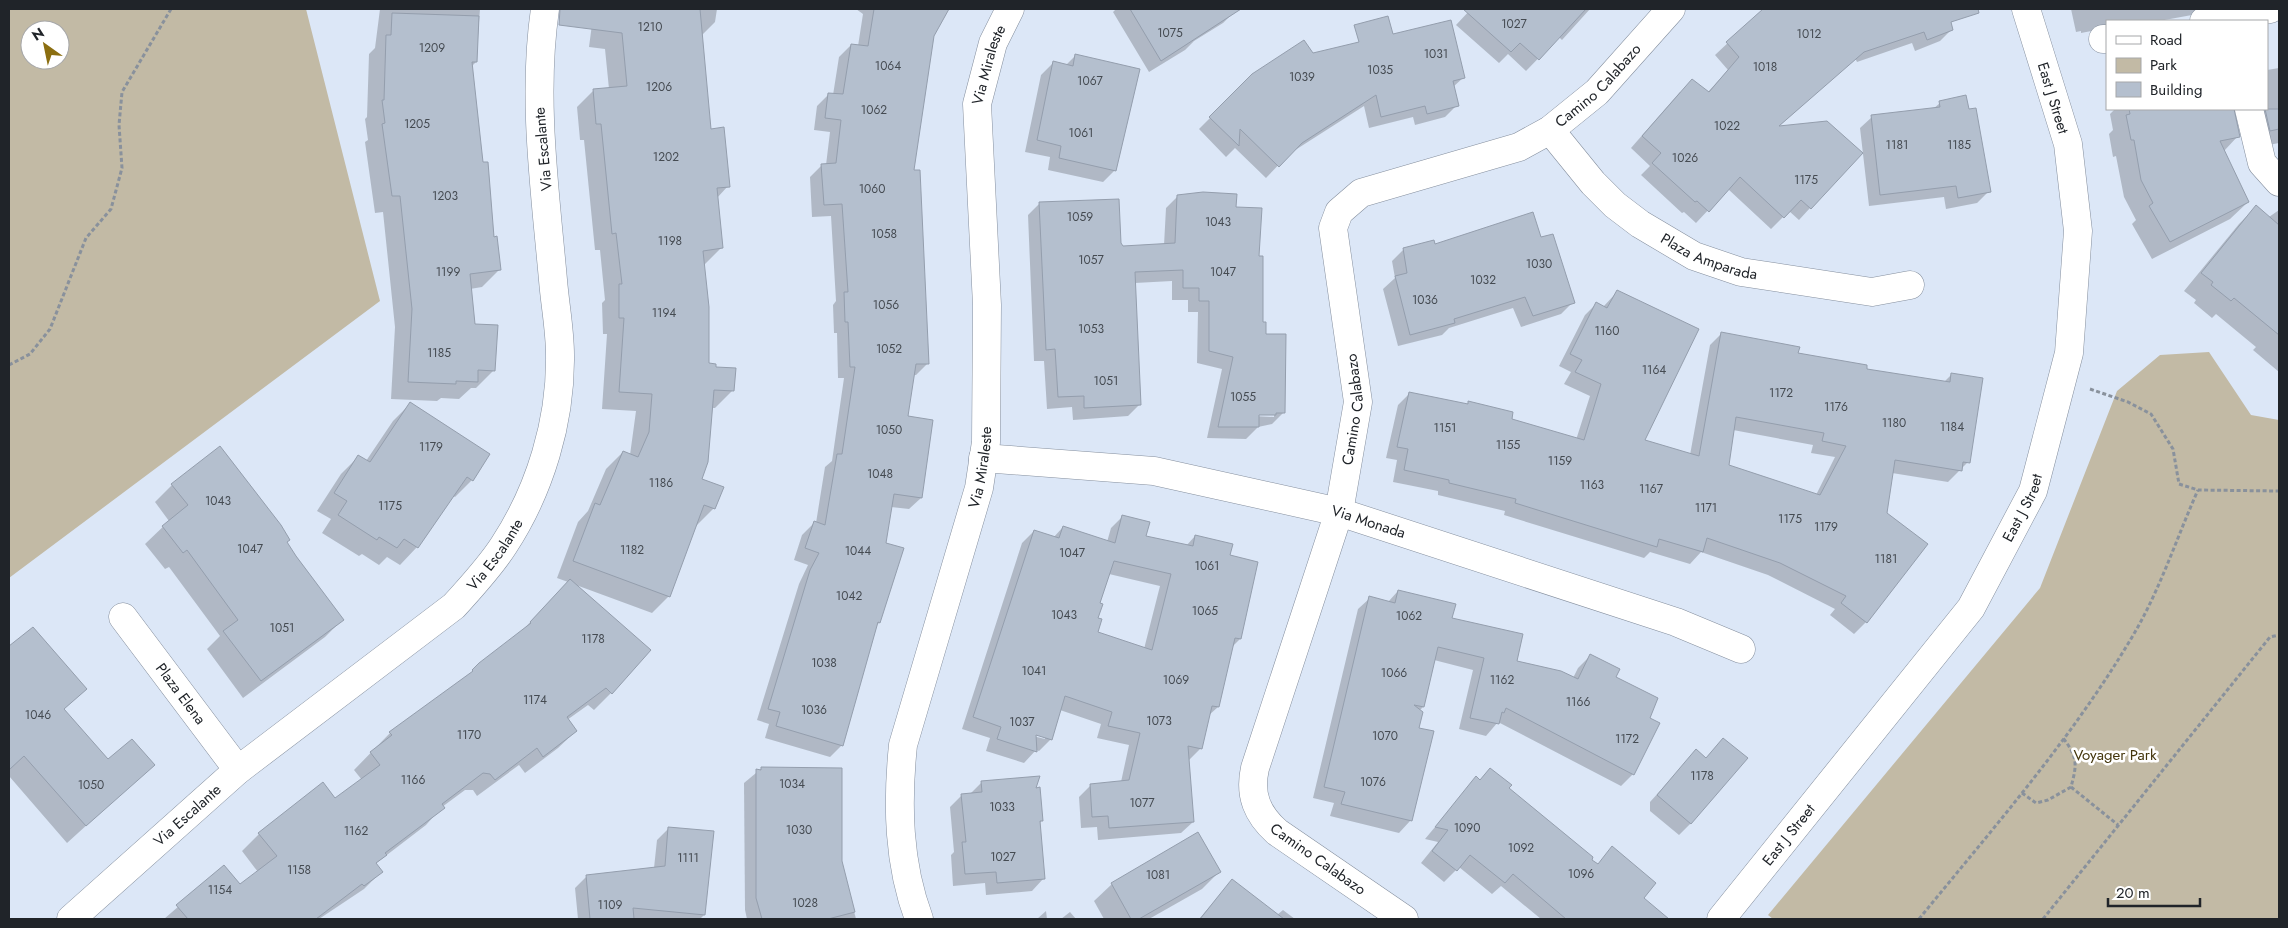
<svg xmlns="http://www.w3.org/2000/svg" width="2288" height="928" font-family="Jost,sans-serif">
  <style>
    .green { fill: #c2baa5; fill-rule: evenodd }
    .shadow { fill: #0003; fill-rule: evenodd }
    .building { fill: #b4bfce; stroke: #949ead; fill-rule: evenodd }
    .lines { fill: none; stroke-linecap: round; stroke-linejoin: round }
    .minor-casing { stroke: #858f9e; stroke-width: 29 }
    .path { stroke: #89919c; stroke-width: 3; stroke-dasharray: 4 2.5; stroke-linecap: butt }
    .minor { stroke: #fff; stroke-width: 28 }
    .labels { text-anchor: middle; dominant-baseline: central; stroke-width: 5; stroke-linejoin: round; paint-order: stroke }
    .number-label { font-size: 12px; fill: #454b52 }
    .street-label { font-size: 15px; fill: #202429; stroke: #fff }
    .park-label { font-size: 15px; fill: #44360c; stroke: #fff }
  </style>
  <rect width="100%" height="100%" fill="#dce7f7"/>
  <g class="green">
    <path d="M9 9H306L380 301 9 578ZM30 30H60V60H30Z"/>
    <polygon points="2209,352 2251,415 2279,420 2279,919 1773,919 1768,915 2040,588 2117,391 2160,355"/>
  </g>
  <g class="shadow">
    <polygon points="380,9 480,9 476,62 472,66 482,163 499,270 482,287 470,289 474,325 494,370 476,388 471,388 459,399 441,398 437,401 391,399 395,327 383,212 375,213 365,142 368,140 365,119 367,117 369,54 375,48"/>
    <polygon points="594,9 717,9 715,22 701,36 710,130 728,186 717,198 722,247 704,265 707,365 714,368 734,369 732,391 715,408 711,408 701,479 714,508 697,525 695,524 669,596 652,613 576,585 611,693 594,710 588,705 567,720 576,731 558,748 525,773 519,765 477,796 473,790 465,790 442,807 426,825 379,861 375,864 381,872 364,889 319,919 164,919 224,867 240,886 258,872 242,851 259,834 335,799 362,780 354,770 390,733 464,680 480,664 519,634 568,582 557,578 578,522 588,511 606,469 623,452 630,455 636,411 602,409 607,334 603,334 602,303 605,300 600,250 595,250 584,140 580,140 577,107 594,90 609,89 605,49 589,47"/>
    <polygon points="856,9 947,9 933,36 913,171 928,363 916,375 913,375 906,417 921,498 909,509 891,507 885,543 902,549 879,623 875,626 842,745 830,757 765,738 769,724 757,720 799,584 808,565 794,560 802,535 814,523 816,523 825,467 832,461 844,378 838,378 837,333 834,333 833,305 836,301 831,216 812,217 810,177 822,165 826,165 830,132 814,130 817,106 829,94 833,95 839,57 851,45 858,46 863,14"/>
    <polygon points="1116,9 1234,9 1235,11 1223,23 1194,41 1185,50 1149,72 1113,12"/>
    <polygon points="1471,9 1590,9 1562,40 1559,37 1526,71 1508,54 1499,63 1456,25"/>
    <polygon points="1764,9 1799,9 1802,11 1804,9 1815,9 1853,51 1839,9 1961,9 1950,19 1952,29 1940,41 1915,51 1912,43 1857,62 1855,58 1777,128 1810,208 1799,220 1789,211 1771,229 1728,189 1696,223 1684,212 1682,213 1641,175 1650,166 1631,148 1680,92 1708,92 1728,70 1715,55"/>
    <polygon points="2071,9 2225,9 2159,21 2107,21 2107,28 2081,33 2081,31 2076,32"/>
    <polygon points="1075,56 1115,170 1103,182 1048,170 1050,157 1025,152 1041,75 1053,63 1066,65"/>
    <polygon points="2279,68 2279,143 2253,148 2243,115 2233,111 2238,136 2224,151 2248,202 2230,219 2152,259 2132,224 2136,220 2124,197 2116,156 2113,157 2109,134 2113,130 2110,114 2115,109 2267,109 2267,70"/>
    <polygon points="1255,73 1464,77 1453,87 1457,105 1445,117 1415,125 1413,117 1369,128 1364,106 1289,154 1266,178 1235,148 1226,157 1199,129"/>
    <polygon points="1940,103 1989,191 1977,203 1946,209 1944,197 1869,206 1860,128 1872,117 1933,109"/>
    <path d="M1178 196 1235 208 1258 258 1262 323 1284 412 1272 424 1258 427 1246 439 1207 438 1222 369 1197 363 1198 312H1188V300H1172V281L1135 283 1140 404 1128 416 1073 420 1072 407 1047 409 1044 361H1034L1028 215 1040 203 1120 244 1123 247 1164 245 1166 208ZM1253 414H1274V417L1253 416Z"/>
    <polygon points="2256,207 2269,217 2279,210 2279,372 2253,350 2256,347 2216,314 2212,318 2194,303 2196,300 2184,291 2239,224"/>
    <polygon points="1540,239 1573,302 1561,314 1521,327 1513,308 1449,328 1442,335 1398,346 1383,289 1395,278 1392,261 1404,249"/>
    <path d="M1617 292 1644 441 1690 455 1710 345 1722 333 1865 370 1943 383 1952 374 1968 462 1948 482 1892 473 1866 622 1854 634 1830 615 1835 609 1768 575 1701 552 1690 564 1650 552 1644 558 1504 515 1505 511 1438 495V491L1393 482 1397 460 1386 458 1398 405 1410 393 1466 405 1469 402 1510 420 1576 440 1590 396 1564 384 1571 372 1559 366 1585 315 1597 303 1603 307ZM1733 430 1813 445 1811 453 1835 457 1816 495 1728 466Z"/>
    <polygon points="410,404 472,480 455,497 453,496 417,547 400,565 387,557 379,565 362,554 359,556 322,533 331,519 317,511 341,474 359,456 366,461 393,421"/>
    <polygon points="172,485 286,543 342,620 325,637 243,698 207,649 220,636 169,567 165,569 145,544 169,521 155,502"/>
    <path d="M1123 516 1144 537 1186 546 1195 536 1228 556 1240 639 1232 647 1218 707 1208 716 1201 748 1189 760 1193 822 1181 833 1098 840 1097 827 1081 828 1079 797 1091 785 1121 782 1129 745 1097 738 1101 724 1060 710 1051 739 1039 751 1036 750 1024 763 986 751 990 738 962 729 1022 543 1034 531 1053 538 1063 527 1107 542 1111 528ZM1109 574 1160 586 1144 649 1096 633 1099 604ZM1030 732 1045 737V739L1029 735Z"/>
    <polygon points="1398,591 1451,619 1515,662 1573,678 1578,668 1590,656 1614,677 1648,719 1633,774 1621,786 1498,722 1486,736 1459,729 1473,670 1434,660 1423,707 1419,711 1418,729 1432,732 1410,821 1399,833 1330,816 1334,803 1313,798 1358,609 1370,598 1388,602"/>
    <polygon points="9,645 85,689 63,710 108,761 153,765 67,843 9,776"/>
    <polygon points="1723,739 1691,823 1679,835 1650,811 1650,802 1696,751 1705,759"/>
    <polygon points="762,768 841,861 856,919 747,919 745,910 744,783"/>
    <polygon points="1476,778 1507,788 1597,865 1613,848 1642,898 1653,907 1642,919 1541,919 1501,886 1492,894 1459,867 1444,882 1421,863 1438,842 1425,839"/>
    <polygon points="981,783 1042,820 1039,824 1043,879 1032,891 986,895 985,883 953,886 951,855 954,852 950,807 962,795 969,795"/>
    <polygon points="669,828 712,832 704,915 700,919 578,919 575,888 587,876 654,868 657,840"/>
    <polygon points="1220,871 1202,889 1149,919 1104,919 1094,901 1112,884"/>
    <polygon points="1232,881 1277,915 1283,910 1295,919 1199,919"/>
    <polygon points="1046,911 1047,919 1037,919"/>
    <polygon points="1070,912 1076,919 1061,919"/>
  </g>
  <g class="building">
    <polygon points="560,9 700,9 711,129 724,127 730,187 717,188 723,248 703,251 709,307 709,363 716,364 716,367 736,368 734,391 714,390 708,462 702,479 724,487 715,509 704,505 670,597 573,561 595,503 600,505 623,451 638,457 649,432 652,394 619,392 624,318 619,318 619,284 622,284 616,233 612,234 601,124 596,124 593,89 627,86 622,33 559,25"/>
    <polygon points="874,9 949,9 934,36 914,170 920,170 929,364 916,364 908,416 933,420 922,498 894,494 886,543 904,548 880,623 878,622 843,746 776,726 780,712 768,709 810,570 819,553 805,548 814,521 825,525 837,454 842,454 855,367 850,367 848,322 845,322 844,292 848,292 842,204 824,205 821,164 836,163 841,120 825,118 828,93 843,94 851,44 868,46"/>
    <polygon points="1130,9 1241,9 1161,61"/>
    <polygon points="1463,9 1586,9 1539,60 1520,43 1511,52"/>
    <polygon points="1763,9 1978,9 1979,13 1951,22 1953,30 1927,40 1924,32 1864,52 1779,126 1827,121 1863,153 1811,209 1801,200 1784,218 1740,177 1709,212 1697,201 1695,202 1652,163 1661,153 1642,136 1692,79 1709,92 1739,57 1726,42"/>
    <polygon points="392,13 479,16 477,62 472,62 483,162 488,162 494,237 497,236 501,270 470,274 475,324 498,325 495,371 478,370 478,382 456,381 456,384 408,382 412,309 400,196 392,196 382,124 385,123 382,100 384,100 386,35 391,35"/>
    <polygon points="1388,16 1393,34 1451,20 1465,78 1453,81 1459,106 1427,114 1425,106 1381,117 1376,95 1302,143 1279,167 1240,129 1239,146 1209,117 1252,74 1304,40 1313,53 1359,42 1354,25"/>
    <polygon points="1075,54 1140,69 1116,171 1059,158 1061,146 1037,140 1053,61 1073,66"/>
    <polygon points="1966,95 1969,109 1976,108 1991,192 1958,198 1956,186 1880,195 1871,115 1940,107 1939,101"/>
    <polygon points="2129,109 2234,109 2240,137 2220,141 2249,202 2170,242 2149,206 2153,203 2141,180 2134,140 2131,140 2126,115 2130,114"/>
    <polygon points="2265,109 2279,109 2279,129 2270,131"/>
    <polygon points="1203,192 1237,194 1236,207 1262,208 1259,256 1263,256 1263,322 1266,322 1266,334 1286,334 1285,413 1276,413 1276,415 1259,415 1259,427 1218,427 1233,357 1209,351 1209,301 1199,301 1199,288 1183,288 1183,270 1135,272 1141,405 1084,408 1084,396 1058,397 1055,349 1046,350 1039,202 1119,199 1121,243 1123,246 1175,243 1177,195"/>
    <polygon points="2256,205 2279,225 2279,335 2234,298 2231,301 2211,285 2213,282 2201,273"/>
    <polygon points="1533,212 1541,237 1553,234 1575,303 1533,316 1525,297 1454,319 1455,323 1410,335 1395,276 1407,273 1403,248 1434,240 1435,244"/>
    <path d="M1617 290 1699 329 1645 440 1699 456 1721 332 1800 347 1798 353 1867 365V369L1950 382 1951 373 1983 378 1970 463 1963 462 1962 471 1895 460 1887 513 1928 544 1867 623 1841 603 1846 596 1780 563 1707 538 1703 552 1659 539 1657 547 1515 503 1516 499 1449 483V480L1404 470 1408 449 1397 447 1409 392 1468 404V401L1513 412 1512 419 1584 440 1601 384 1575 372 1582 360 1570 354 1596 302 1607 308ZM1736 417 1824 433 1822 441 1846 446 1820 495 1729 465Z"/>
    <polygon points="410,402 490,454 473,481 467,477 418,548 404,539 397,548 379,537 377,540 338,515 347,501 334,493 358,455 370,462"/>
    <polygon points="220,446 281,525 290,540 287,542 296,556 344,620 261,681 223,631 238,620 187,550 183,553 162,526 188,505 171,484"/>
    <path d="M1122 515 1150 522 1146 536 1193 546 1195 535 1233 544 1230 555 1258 562 1241 639 1235 638 1219 707 1212 706 1202 749 1188 746 1194 822 1109 828 1108 816 1092 817 1090 784 1129 780 1140 733 1108 726 1112 712 1065 696 1052 740 1036 735 1037 752 997 739 1001 727 973 717 1034 530 1059 538 1063 526 1115 543ZM1114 561 1171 574 1152 650 1098 632 1102 619 1098 618 1103 604 1100 603Z"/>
    <polygon points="570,579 651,650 612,694 606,688 567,717 577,731 543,757 537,748 495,780 490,774 483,773 442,804 445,808 385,853 387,855 376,863 383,872 364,886 362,884 316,919 188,919 176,905 224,865 240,884 277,856 258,833 323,782 335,798 380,765 370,752 392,735 389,732 473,671 472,670 479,663 531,623 530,622"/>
    <polygon points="1398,590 1456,604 1452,618 1523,634 1517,661 1561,671 1578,679 1590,654 1620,669 1616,677 1658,698 1650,718 1660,723 1634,775 1506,708 1504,713 1502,712 1499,724 1470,718 1484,658 1438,647 1424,707 1414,705 1423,712 1419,728 1434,731 1412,821 1341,804 1345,792 1324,787 1369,596 1395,603"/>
    <polygon points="33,627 87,689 64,709 108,759 132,739 155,765 86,826 24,756 9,770 9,646"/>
    <polygon points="1723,738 1748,758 1691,824 1657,795 1696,749 1706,758"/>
    <polygon points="761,767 842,768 842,861 855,912 828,919 762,919 756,898 756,769 761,770"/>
    <polygon points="1490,768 1512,785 1509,788 1593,857 1592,860 1598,864 1612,846 1656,883 1644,898 1669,919 1566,919 1513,874 1505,883 1470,855 1457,871 1432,851 1448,830 1435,827 1476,776 1480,780"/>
    <polygon points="1040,776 1036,788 1040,787 1043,821 1040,821 1045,879 997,883 996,872 965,874 962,842 966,842 961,794 982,792 981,781"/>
    <polygon points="668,827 714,831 705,915 633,908 634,919 590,919 586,875 665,866"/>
    <polygon points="1198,832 1221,872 1139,919 1131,919 1111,883"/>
    <polygon points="1232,879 1284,919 1200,919"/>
  </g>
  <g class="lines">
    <defs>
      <g id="minor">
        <polyline points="2204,21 2270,9"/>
        <polyline points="2103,39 2107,39"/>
        <polyline points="2249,109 2262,163 2279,182"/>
        <path id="s1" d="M1550 130 1593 183 1615 205 1640 224 1694 256 1741 272 1872 292 1910 285"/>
        <path id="s2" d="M983 458 1154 471 1339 512 1676 622 1741 649"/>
        <path id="s3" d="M123 617 238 770"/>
        <path id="s4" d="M71 919 238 770 454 606C472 586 490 567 504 545 540 490 561 421 560 355 560 330 555 305 553 280 545 190 532 98 545 9"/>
        <path id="s5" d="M919 919C898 863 897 804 903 745L979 488 986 442 987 305 977 104 993 43 1010 9"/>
        <path id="s6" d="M1404 919 1277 832C1257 814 1249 795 1255 768L1339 512 1358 402 1333 228 1339 212 1361 193 1519 147 1550 130 1597 92 1671 9"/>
        <path id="s7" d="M1721 919 1971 608 2033 491 2069 353 2078 231 2068 144 2026 9"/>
      </g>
    </defs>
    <use href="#minor" class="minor-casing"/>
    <g class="path">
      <polyline points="9,365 30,354 50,329 86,238 111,209 122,168 119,125 122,92 171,9"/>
      <polyline points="2090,389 2128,402 2151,414 2173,449 2179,484 2198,490 2279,491"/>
      <polyline points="2071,787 2118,825"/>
      <path d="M2022 793 2036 803 2048 800 2071 787C2077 765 2078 757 2063 738"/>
      <path d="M1919 919C1994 827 2075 735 2135 632 2161 587 2177 537 2198 490"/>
      <polyline points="2043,919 2270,637 2279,635"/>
    </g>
    <use href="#minor" class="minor"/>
  </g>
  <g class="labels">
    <g class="number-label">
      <text x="1514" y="24">1027</text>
      <text x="650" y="27">1210</text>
      <text x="1170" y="33">1075</text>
      <text x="1809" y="34">1012</text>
      <text x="432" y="48">1209</text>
      <text x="1436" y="54">1031</text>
      <text x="888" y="66">1064</text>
      <text x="1765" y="67">1018</text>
      <text x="1380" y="70">1035</text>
      <text x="1302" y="77">1039</text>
      <text x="1090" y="81">1067</text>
      <text x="659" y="87">1206</text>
      <text x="874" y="110">1062</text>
      <text x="417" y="124">1205</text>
      <text x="1727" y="126">1022</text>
      <text x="1081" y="133">1061</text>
      <text x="1897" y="145">1181</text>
      <text x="1959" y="145">1185</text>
      <text x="666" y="157">1202</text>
      <text x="1685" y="158">1026</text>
      <text x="1806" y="180">1175</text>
      <text x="872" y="189">1060</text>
      <text x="445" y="196">1203</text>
      <text x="1080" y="217">1059</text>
      <text x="1218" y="222">1043</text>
      <text x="884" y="234">1058</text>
      <text x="670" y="241">1198</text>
      <text x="1091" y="260">1057</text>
      <text x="1539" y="264">1030</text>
      <text x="448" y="272">1199</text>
      <text x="1223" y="272">1047</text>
      <text x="1483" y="280">1032</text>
      <text x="1425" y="300">1036</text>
      <text x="886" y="305">1056</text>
      <text x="664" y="313">1194</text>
      <text x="1091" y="329">1053</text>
      <text x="1607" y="331">1160</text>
      <text x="889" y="349">1052</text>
      <text x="439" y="353">1185</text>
      <text x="1654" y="370">1164</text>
      <text x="1106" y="381">1051</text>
      <text x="1781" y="393">1172</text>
      <text x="1243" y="397">1055</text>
      <text x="1836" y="407">1176</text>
      <text x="1894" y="423">1180</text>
      <text x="1952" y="427">1184</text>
      <text x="1445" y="428">1151</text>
      <text x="889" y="430">1050</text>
      <text x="1508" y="445">1155</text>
      <text x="431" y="447">1179</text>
      <text x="1560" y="461">1159</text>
      <text x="880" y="474">1048</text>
      <text x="661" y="483">1186</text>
      <text x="1592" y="485">1163</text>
      <text x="1651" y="489">1167</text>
      <text x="218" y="501">1043</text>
      <text x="390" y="506">1175</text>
      <text x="1706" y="508">1171</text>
      <text x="1790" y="519">1175</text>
      <text x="1826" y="527">1179</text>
      <text x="250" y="549">1047</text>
      <text x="632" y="550">1182</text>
      <text x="858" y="551">1044</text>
      <text x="1072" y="553">1047</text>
      <text x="1886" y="559">1181</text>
      <text x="1207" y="566">1061</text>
      <text x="849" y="596">1042</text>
      <text x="1205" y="611">1065</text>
      <text x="1064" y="615">1043</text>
      <text x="1409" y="616">1062</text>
      <text x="282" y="628">1051</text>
      <text x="593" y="639">1178</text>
      <text x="824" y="663">1038</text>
      <text x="1034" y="671">1041</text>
      <text x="1394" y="673">1066</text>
      <text x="1176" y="680">1069</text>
      <text x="1502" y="680">1162</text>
      <text x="535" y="700">1174</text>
      <text x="1578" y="702">1166</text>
      <text x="814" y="710">1036</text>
      <text x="38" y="715">1046</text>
      <text x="1159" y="721">1073</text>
      <text x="1022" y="722">1037</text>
      <text x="469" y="735">1170</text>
      <text x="1385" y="736">1070</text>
      <text x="1627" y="739">1172</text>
      <text x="1702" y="776">1178</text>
      <text x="413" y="780">1166</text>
      <text x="1373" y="782">1076</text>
      <text x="792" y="784">1034</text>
      <text x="91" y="785">1050</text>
      <text x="1142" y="803">1077</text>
      <text x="1002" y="807">1033</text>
      <text x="1467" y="828">1090</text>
      <text x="799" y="830">1030</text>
      <text x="356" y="831">1162</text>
      <text x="1521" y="848">1092</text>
      <text x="1003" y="857">1027</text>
      <text x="688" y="858">1111</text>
      <text x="299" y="870">1158</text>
      <text x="1581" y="874">1096</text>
      <text x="1158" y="875">1081</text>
      <text x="220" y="890">1154</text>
      <text x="805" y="903">1028</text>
      <text x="610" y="905">1109</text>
    </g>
    <g class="street-label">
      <text stroke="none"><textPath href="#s5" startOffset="870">Via Miraleste</textPath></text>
      <text stroke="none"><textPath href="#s6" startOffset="1094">Camino Calabazo</textPath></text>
      <text transform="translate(2053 98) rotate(73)">East J Street</text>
      <text transform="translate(543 149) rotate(-95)">Via Escalante</text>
      <text stroke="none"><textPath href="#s1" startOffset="208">Plaza Amparada</textPath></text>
      <text stroke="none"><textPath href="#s6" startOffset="599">Camino Calabazo</textPath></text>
      <text stroke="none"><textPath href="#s5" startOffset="465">Via Miraleste</textPath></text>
      <text stroke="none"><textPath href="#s7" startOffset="512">East J Street</textPath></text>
      <text stroke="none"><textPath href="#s2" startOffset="392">Via Monada</textPath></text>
      <text stroke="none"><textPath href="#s4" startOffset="561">Via Escalante</textPath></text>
      <text stroke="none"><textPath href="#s3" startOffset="96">Plaza Elena</textPath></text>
      <text stroke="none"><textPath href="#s4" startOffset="156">Via Escalante</textPath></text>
      <text stroke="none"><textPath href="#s7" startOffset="108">East J Street</textPath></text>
      <text transform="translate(1318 859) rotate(35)">Camino Calabazo</text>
    </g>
    <g class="park-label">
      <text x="2115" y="755">Voyager Park</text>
    </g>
  </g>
  <rect width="2288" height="928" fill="none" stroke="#202429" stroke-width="20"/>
  <rect x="2106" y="20" width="162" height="90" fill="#ffffff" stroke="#a6a7a9"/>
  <rect x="2116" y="36" width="25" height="8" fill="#ffffff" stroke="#a6a7a9"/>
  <text x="2150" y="45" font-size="15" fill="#202429">Road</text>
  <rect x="2116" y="58" width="25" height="15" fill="#c2baa5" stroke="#a6a7a9"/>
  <text x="2150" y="70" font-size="15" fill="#202429">Park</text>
  <rect x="2116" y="82" width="25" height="15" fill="#b4bfce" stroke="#a6a7a9"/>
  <text x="2150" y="95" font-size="15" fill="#202429">Building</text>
  <g transform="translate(45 45) rotate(327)"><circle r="24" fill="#ffffff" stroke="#a6a7a9"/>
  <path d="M0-4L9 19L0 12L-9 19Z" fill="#8b6e10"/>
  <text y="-8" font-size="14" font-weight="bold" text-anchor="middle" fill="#202429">N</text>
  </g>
  <path d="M2108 898v8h92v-8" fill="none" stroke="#202429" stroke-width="2.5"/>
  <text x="2116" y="898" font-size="15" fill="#202429" stroke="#ffffff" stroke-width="4" paint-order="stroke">20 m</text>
</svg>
